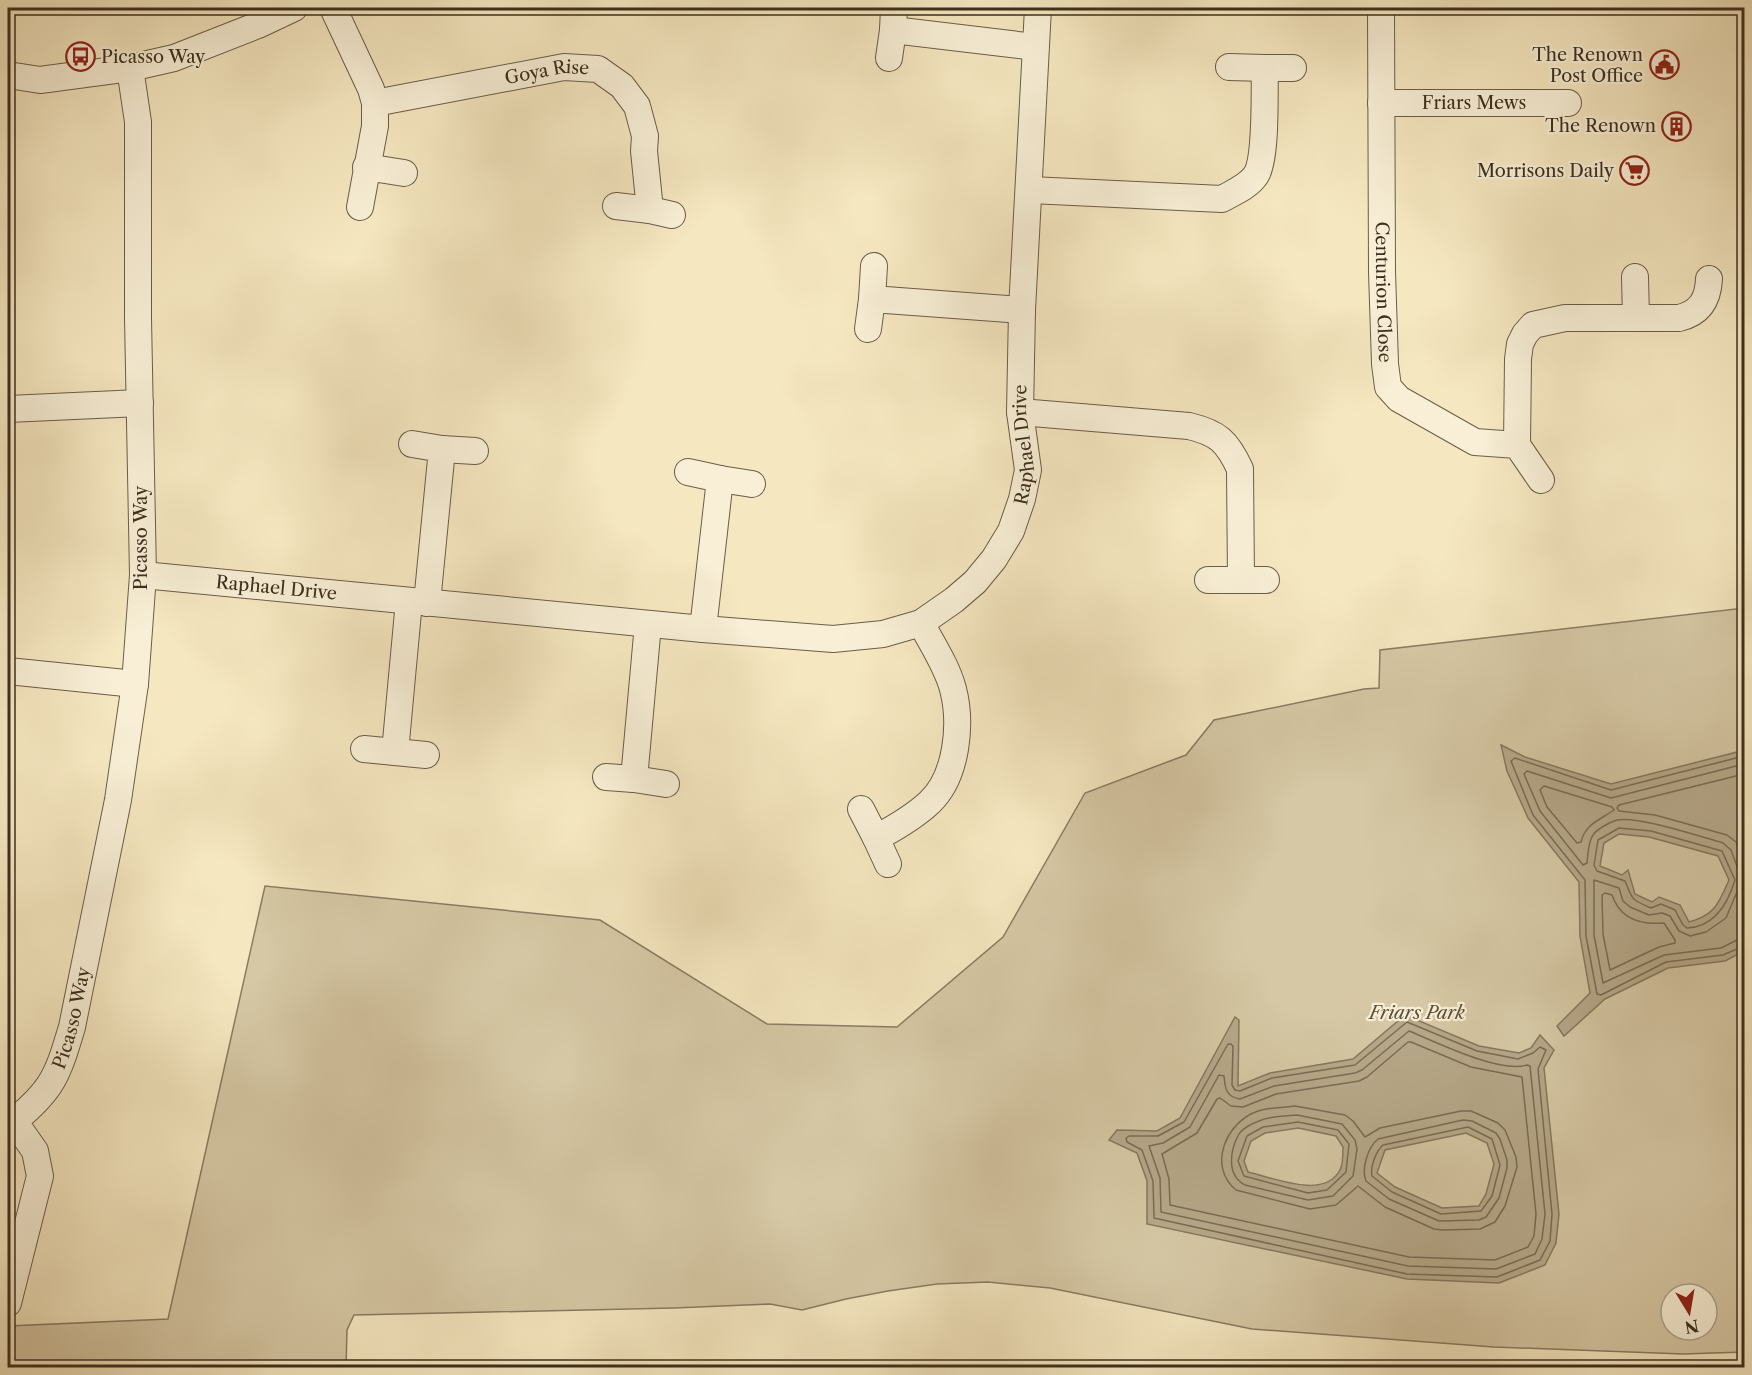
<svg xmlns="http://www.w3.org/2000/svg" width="1752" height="1375" font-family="'Libre Caslon Text',serif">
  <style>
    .green { fill: #d6c8a5; stroke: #8a7c62; stroke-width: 1.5; fill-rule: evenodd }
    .water { fill: #b6a889; stroke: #86785f; stroke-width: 1.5; fill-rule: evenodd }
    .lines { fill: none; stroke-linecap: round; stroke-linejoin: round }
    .shore { stroke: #7a6c54; stroke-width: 1.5 }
    .street-casing { stroke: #6b5d47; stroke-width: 28 }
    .street { stroke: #f8efd6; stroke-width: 26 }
    .labels { text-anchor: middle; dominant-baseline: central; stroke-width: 4.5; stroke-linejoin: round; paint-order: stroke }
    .poi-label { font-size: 18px; fill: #3d2f1f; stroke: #f8efd6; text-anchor: end }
    .street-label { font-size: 18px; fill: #3d2f1f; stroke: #f8efd6 }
    .park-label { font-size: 18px; font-style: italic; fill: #5c4e3a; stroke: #f8efd6 }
  </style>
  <rect width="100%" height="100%" fill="#f5e7c0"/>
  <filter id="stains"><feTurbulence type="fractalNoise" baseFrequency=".00333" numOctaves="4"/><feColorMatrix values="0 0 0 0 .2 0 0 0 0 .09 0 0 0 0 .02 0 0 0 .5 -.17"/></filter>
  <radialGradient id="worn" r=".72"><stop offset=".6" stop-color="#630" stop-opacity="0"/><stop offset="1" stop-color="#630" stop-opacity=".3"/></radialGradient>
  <path class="green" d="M1744 608V1352L1683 1354 1494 1347 1252 1329 1050 1288 988 1282 937 1284 888 1291 846 1299 802 1310 770 1304 674 1308 354 1315 347 1330 346 1368 8 1367V1326L168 1319 265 886 600 920 767 1024 897 1027 1003 937 1085 793 1186 755 1214 720 1364 689 1379 688 1380 650ZM1671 1294H1707V1330H1671Z"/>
  <g class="water">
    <path d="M1744 743V951L1725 961 1668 968 1605 999 1564 1036 1557 1026 1590 993 1580 936 1579 882 1528 818 1507 771 1501 745 1525 757 1611 784 1741 751ZM1619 834 1649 837 1718 856 1729 880C1719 903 1715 915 1689 922L1680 905 1659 897 1652 902 1635 894 1628 870 1622 875 1600 866 1604 843Z"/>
    <path d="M1405 1015 1479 1046 1519 1053 1531 1048 1540 1035 1554 1050 1544 1068 1559 1214 1556 1243 1545 1265 1499 1283 1407 1279 1147 1224V1181L1137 1153 1109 1140 1117 1130 1157 1131 1180 1118 1235 1017 1239 1020 1238 1086 1270 1073 1353 1059ZM1298 1128 1336 1136 1343 1147C1343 1154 1343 1165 1340 1170 1324 1200 1274 1178 1248 1172L1244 1161 1251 1141 1265 1133ZM1466 1133 1487 1143 1494 1164 1486 1194 1479 1206 1442 1208 1395 1187 1377 1173 1385 1150Z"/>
  </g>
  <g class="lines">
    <g class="shore">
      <polyline points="1744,756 1611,790 1515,758 1511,761 1533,815 1585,880 1586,936 1597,994 1601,995 1666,962 1723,955 1744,946"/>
      <path d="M1744 764 1611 798 1527 771 1524 774 1540 811 1583 865 1587 863C1588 855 1588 842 1593 835 1597 829 1610 822 1617 820 1639 816 1699 836 1723 843L1731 850 1742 880 1726 918 1706 932 1690 936 1679 931 1670 916 1662 913 1649 915 1630 907 1623 901 1619 888 1594 880V935L1603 983 1664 955 1721 948 1737 940 1744 939"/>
      <polyline points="1744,774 1619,805 1617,808 1619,811 1655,815 1727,835 1736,842 1744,859"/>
      <path d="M1544 786 1612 807 1614 810C1600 820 1585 824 1581 842L1577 843 1547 807 1540 790Z"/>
      <path d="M1619 828 1651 831 1722 851 1735 880C1728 903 1715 927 1687 928L1683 925 1675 910 1661 904 1651 908C1630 899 1633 900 1625 881L1597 871 1594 865 1598 840Z"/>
      <path d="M1605 893 1612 895C1620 919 1641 925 1664 923L1675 940V943L1659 947 1610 970 1603 934 1602 895Z"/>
      <polygon points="1407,1022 1477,1051 1518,1059 1533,1053 1540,1047 1546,1050 1538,1069 1552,1214 1550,1241 1540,1260 1497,1277 1407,1274 1154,1218 1153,1181 1142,1150 1127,1142 1126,1138 1129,1136 1158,1136 1184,1122 1228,1044 1231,1044 1233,1046 1232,1085 1235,1090 1240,1091 1272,1078 1355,1065"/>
      <path d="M1409 1031C1436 1042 1500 1074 1527 1065L1530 1066 1545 1214 1542 1239 1535 1254 1496 1269 1408 1266 1161 1212 1160 1178 1149 1146 1163 1143 1190 1127 1219 1075 1224 1076C1225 1088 1226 1097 1240 1099L1274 1086 1355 1073 1362 1070Z"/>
      <polygon points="1408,1042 1411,1042 1471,1067 1522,1077 1536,1214 1534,1236 1528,1247 1495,1260 1409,1257 1170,1205 1169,1179 1162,1154 1197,1133 1217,1099 1220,1098 1231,1106 1243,1107 1276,1094 1359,1081 1367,1077"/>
      <path d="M1295 1106 1345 1115 1353 1121 1365 1137 1380 1128 1461 1111H1471L1498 1123 1505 1130 1516 1157 1517 1167 1505 1206 1495 1222 1480 1229 1443 1230 1434 1229 1385 1207 1358 1186 1336 1205 1310 1209 1236 1190C1207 1166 1226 1122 1258 1111 1269 1107 1283 1108 1295 1106Z"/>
      <path d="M1297 1115 1342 1124 1355 1140 1357 1149 1353 1176 1333 1196 1308 1200 1245 1185C1226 1175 1230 1150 1239 1134 1243 1128 1253 1123 1259 1121 1270 1116 1285 1116 1297 1115Z"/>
      <path d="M1463 1120 1472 1121 1496 1133 1500 1139 1507 1160V1168L1499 1198 1486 1217 1479 1220 1439 1221 1389 1199 1366 1181C1361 1169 1368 1147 1378 1139Z"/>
      <polygon points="1298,1122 1338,1130 1349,1144 1346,1172 1327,1190 1308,1193 1244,1176 1238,1161 1247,1136 1263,1127"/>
      <path d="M1468 1127 1492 1139 1500 1165 1492 1196 1481 1211 1441 1214 1392 1192 1372 1176C1370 1167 1376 1151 1383 1145Z"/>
    </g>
    <defs>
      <g id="street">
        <path id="s1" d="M333 8 371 89 375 103 564 67 598 69 622 86 637 106 645 136 644 151 650 210 672 215"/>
        <path id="s2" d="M1381 8 1382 272 1385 364 1388 387 1399 399 1475 442 1517 445 1541 480"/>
        <polyline points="893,30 894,8"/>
        <polyline points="889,58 893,30 1035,47"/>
        <polyline points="1229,67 1265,68"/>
        <polyline points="8,75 40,80 130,68 174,58 258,25 294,8"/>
        <path id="s3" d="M1381 103H1568"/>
        <polyline points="366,167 404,173"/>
        <path d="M1030 190 1222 199C1234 192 1249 186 1256 175 1267 158 1264 90 1265 68H1293"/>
        <polyline points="616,206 650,210"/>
        <polyline points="360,207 375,126 375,103"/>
        <polyline points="1635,277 1636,318"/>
        <polyline points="872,299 874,266"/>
        <polyline points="868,329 872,299 1022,310"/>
        <polyline points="8,409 140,403"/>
        <path d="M1020 412 1189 426C1218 433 1227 441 1240 469L1241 580H1266"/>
        <polyline points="412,444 442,449 427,603"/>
        <path d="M1517 445 1518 359 1520 344 1525 334 1533 325 1565 318H1679C1700 313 1708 300 1709 279"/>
        <polyline points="442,449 475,451"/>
        <polyline points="688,472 720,479 703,629"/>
        <polyline points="720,479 752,484"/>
        <path id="s4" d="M143 575 703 629 833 639 883 634 921 623 954 600 975 582 994 559 1011 531 1022 499 1028 470 1020 412 1022 310 1038 8"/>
        <polyline points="1208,580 1241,580"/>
        <polyline points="8,671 135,684"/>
        <polyline points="364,749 395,752 409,601"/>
        <polyline points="395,752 426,755"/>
        <polyline points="606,777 634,779 648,624"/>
        <polyline points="634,779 666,784"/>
        <polyline points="861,809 876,838"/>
        <path d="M888 864 876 838C895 828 914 817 930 802 957 776 962 724 953 689 947 666 932 644 921 623"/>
        <path id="s5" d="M8 1303 40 1176 35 1151 14 1121C53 1090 58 1074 72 1027L118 800 135 684 143 575 138 318V122L130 68"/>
      </g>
    </defs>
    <use href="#street" class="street-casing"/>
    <use href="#street" class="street"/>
  </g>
  <defs>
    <symbol id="bus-ring" viewBox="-11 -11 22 22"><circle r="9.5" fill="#f8efd6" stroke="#8f2418" stroke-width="1.5"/><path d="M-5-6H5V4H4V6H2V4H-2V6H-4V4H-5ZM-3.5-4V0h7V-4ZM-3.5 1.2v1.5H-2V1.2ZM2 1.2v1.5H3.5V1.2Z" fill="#8f2418"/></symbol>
    <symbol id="civic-ring" viewBox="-11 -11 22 22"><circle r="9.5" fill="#f8efd6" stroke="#8f2418" stroke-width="1.5"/><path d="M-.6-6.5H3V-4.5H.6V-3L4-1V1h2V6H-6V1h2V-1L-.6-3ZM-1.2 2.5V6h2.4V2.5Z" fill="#8f2418"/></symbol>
    <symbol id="building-ring" viewBox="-11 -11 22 22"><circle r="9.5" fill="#f8efd6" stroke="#8f2418" stroke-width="1.5"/><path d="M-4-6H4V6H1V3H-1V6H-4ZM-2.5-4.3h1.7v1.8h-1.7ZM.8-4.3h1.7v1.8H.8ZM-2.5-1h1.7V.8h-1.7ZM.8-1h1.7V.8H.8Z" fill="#8f2418"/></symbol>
    <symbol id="supermarket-ring" viewBox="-11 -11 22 22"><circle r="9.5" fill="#f8efd6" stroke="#8f2418" stroke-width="1.5"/><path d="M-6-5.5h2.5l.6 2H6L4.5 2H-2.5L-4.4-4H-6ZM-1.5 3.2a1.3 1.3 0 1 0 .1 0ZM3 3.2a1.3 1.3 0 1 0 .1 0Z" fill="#8f2418"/></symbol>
  </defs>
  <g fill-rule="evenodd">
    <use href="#bus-ring" x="64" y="40" width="33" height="33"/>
    <use href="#civic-ring" x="1648" y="48" width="33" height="33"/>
    <use href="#building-ring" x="1660" y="110" width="33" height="33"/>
    <use href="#supermarket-ring" x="1618" y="154" width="33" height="33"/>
  </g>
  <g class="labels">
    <g class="poi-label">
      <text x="1643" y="55">The Renown<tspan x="1643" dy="21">Post Office</tspan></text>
      <text x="101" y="57" text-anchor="start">Picasso Way</text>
      <text x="1656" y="126">The Renown</text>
      <text x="1614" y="171">Morrisons Daily</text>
    </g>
    <g class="street-label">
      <text stroke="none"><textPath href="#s1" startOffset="279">Goya Rise</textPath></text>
      <text stroke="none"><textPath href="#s3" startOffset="93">Friars Mews</textPath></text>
      <text stroke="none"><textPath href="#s2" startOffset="284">Centurion Close</textPath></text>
      <text stroke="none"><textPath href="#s4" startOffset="1002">Raphael Drive</textPath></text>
      <text transform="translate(141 538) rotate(-90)">Picasso Way</text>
      <text stroke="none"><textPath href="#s4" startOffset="134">Raphael Drive</textPath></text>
      <text stroke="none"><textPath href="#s5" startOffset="315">Picasso Way</textPath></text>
    </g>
    <g class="park-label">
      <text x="1417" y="1013">Friars Park</text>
    </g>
  </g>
  <rect width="1752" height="1375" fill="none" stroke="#f5e7c0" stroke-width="30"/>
  <rect x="9" y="9" width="1734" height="1357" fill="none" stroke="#3d2f1f" stroke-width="3"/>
  <rect x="15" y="15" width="1722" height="1345" fill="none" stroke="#3d2f1f" stroke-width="1.5"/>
  <g transform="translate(1689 1312) rotate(169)"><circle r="28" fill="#f8efd6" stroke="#ada28d" stroke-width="1.5"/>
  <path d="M0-4.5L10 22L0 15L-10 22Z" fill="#8f2418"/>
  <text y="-9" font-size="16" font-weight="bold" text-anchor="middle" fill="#3d2f1f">N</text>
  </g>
  <rect width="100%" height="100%" filter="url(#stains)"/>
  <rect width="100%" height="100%" fill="url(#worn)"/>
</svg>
